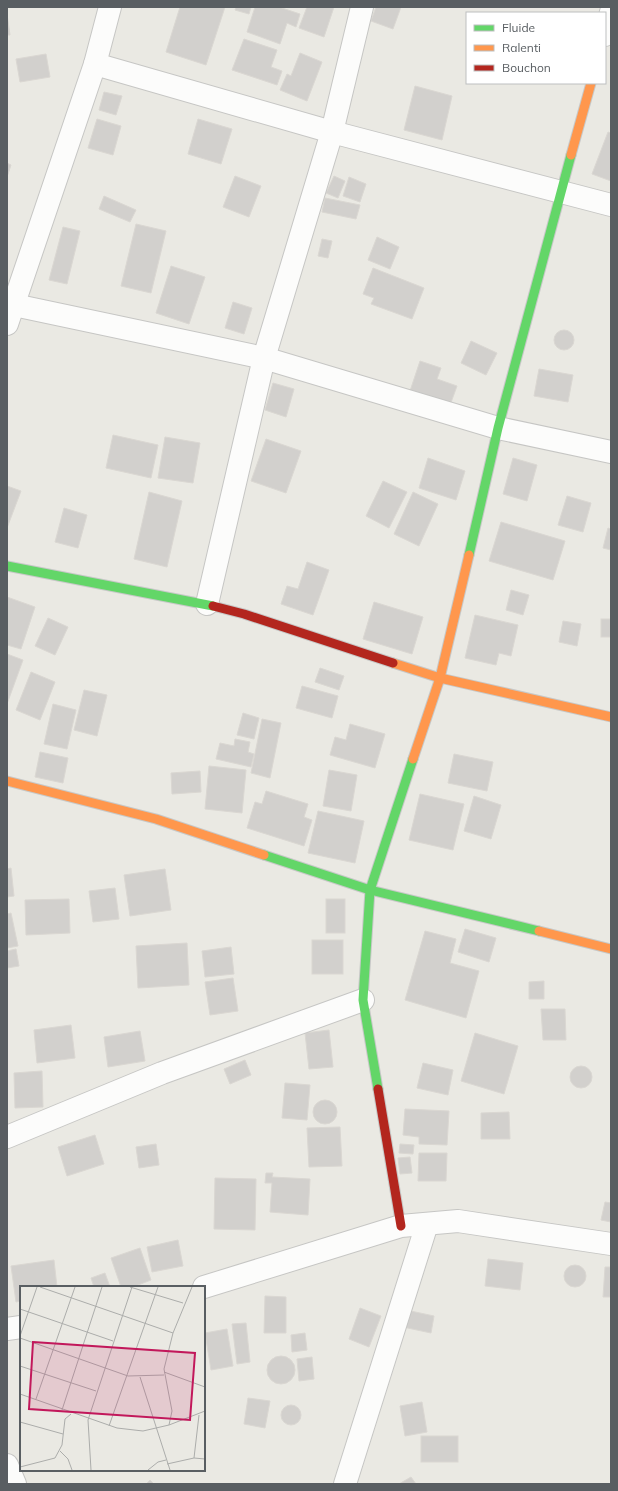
<svg xmlns="http://www.w3.org/2000/svg" width="618" height="1491" font-family="Mulish,sans-serif">
  <style>
    .building { fill: #d2d0cd; stroke: #dad7d2 }
    .lines { fill: none; stroke-linecap: round; stroke-linejoin: round }
    .street-casing { stroke: #c6c6c4; stroke-width: 24 }
    .fast-casing { stroke: #c7c8c7; stroke-width: 11 }
    .slow-casing { stroke: #c7c8c7; stroke-width: 11 }
    .jam-casing { stroke: #c7c8c7; stroke-width: 11 }
    .street { stroke: #fcfcfb; stroke-width: 22 }
    .fast { stroke: #63d668; stroke-width: 9 }
    .slow { stroke: #ff974d; stroke-width: 9 }
    .jam { stroke: #b3261e; stroke-width: 9 }
    .inset-road { fill: none; stroke: #acadab; stroke-width: 1 }
    .view { fill: #c2185b; fill-opacity: 0.15; stroke: #c2185b; stroke-width: 2 }
    .inset-edge { fill: none; stroke: #595e62; stroke-width: 2 }
  </style>
  <rect width="100%" height="100%" fill="#eae9e3"/>
  <g class="building">
    <polygon points="180,7 225,7 206,65 166,52"/>
    <polygon points="236,7 251,7 249,14 235,10"/>
    <polygon points="255,7 279,7 300,14 296,27 287,23 280,44 247,32"/>
    <polygon points="307,7 334,7 324,37 299,28"/>
    <polygon points="376,7 401,7 393,29 371,21"/>
    <polygon points="7,14 10,35 7,35"/>
    <polygon points="244,39 277,50 271,67 282,71 277,85 232,70"/>
    <polygon points="300,53 322,62 307,101 280,90 287,74 291,76"/>
    <polygon points="46,54 50,77 20,82 16,59"/>
    <polygon points="415,86 452,96 442,140 404,130"/>
    <polygon points="104,92 122,96 116,115 99,110"/>
    <polygon points="97,119 121,126 113,155 88,148"/>
    <polygon points="198,119 232,129 221,164 188,154"/>
    <polygon points="608,132 611,133 611,181 592,174"/>
    <polygon points="7,163 11,165 7,177"/>
    <polygon points="235,176 261,186 249,217 223,207"/>
    <polygon points="334,176 345,181 338,198 326,193"/>
    <polygon points="349,177 366,184 360,202 343,196"/>
    <polygon points="104,196 136,210 130,222 99,209"/>
    <polygon points="325,198 360,205 356,219 322,212"/>
    <polygon points="136,224 166,231 151,293 121,286"/>
    <polygon points="63,227 80,231 67,284 49,280"/>
    <polygon points="377,237 399,247 390,269 368,260"/>
    <polygon points="322,239 332,241 328,258 318,256"/>
    <polygon points="171,266 205,277 189,324 156,313"/>
    <polygon points="373,268 424,288 412,319 371,304 374,298 363,294"/>
    <polygon points="233,302 252,308 244,334 225,328"/>
    <circle cx="564" cy="340" r="10"/>
    <polygon points="471,341 497,353 486,375 461,363"/>
    <polygon points="420,361 441,368 437,379 457,386 449,408 409,394"/>
    <polygon points="539,369 573,375 568,402 534,396"/>
    <polygon points="273,383 294,389 286,417 265,410"/>
    <polygon points="113,435 158,445 151,478 106,468"/>
    <polygon points="165,437 200,443 193,483 158,478"/>
    <polygon points="266,439 301,451 286,493 251,481"/>
    <polygon points="428,458 465,471 456,500 419,488"/>
    <polygon points="513,458 537,465 527,501 503,494"/>
    <polygon points="383,481 407,492 389,528 366,516"/>
    <polygon points="7,486 21,491 7,528"/>
    <polygon points="149,492 182,501 167,567 134,559"/>
    <polygon points="413,492 438,504 419,546 394,534"/>
    <polygon points="567,496 591,503 583,532 558,525"/>
    <polygon points="64,508 87,515 78,548 55,542"/>
    <polygon points="501,522 565,541 553,580 489,561"/>
    <polygon points="608,528 611,529 611,550 603,548"/>
    <polygon points="307,562 329,570 313,615 281,604 287,586 298,589"/>
    <polygon points="511,590 529,595 523,615 506,610"/>
    <polygon points="7,597 35,607 21,649 7,645"/>
    <polygon points="374,602 423,617 412,654 363,639"/>
    <polygon points="475,615 518,625 511,656 499,653 496,665 465,658"/>
    <polygon points="48,618 68,627 55,655 35,646"/>
    <rect x="601" y="619" width="10" height="18"/>
    <polygon points="563,621 581,624 577,646 559,642"/>
    <polygon points="7,654 23,660 7,704"/>
    <polygon points="320,668 344,676 339,690 315,682"/>
    <polygon points="31,672 55,682 40,720 16,710"/>
    <polygon points="302,686 338,696 332,718 296,708"/>
    <polygon points="84,690 107,695 97,736 74,730"/>
    <polygon points="53,704 76,710 67,749 44,744"/>
    <polygon points="243,713 259,718 254,739 237,735"/>
    <polygon points="262,719 281,723 270,778 251,773"/>
    <polygon points="350,724 385,734 375,768 330,755 335,737 346,740"/>
    <polygon points="235,739 250,742 248,752 254,754 251,767 216,759 220,743 234,746"/>
    <polygon points="40,752 68,758 63,783 35,777"/>
    <polygon points="454,754 493,762 487,791 448,783"/>
    <polygon points="209,766 246,770 242,813 205,809"/>
    <polygon points="329,770 357,775 351,811 323,806"/>
    <polygon points="200,771 201,792 172,794 171,773"/>
    <polygon points="266,791 308,804 304,817 312,820 304,846 247,828 255,802 262,804"/>
    <polygon points="420,794 464,804 453,850 409,840"/>
    <polygon points="474,796 501,805 491,839 464,831"/>
    <polygon points="318,811 364,821 355,863 308,853"/>
    <polygon points="11,868 14,896 7,897 7,869"/>
    <polygon points="165,869 171,910 130,916 124,875"/>
    <polygon points="115,888 119,919 93,922 89,891"/>
    <polygon points="69,899 70,933 26,935 25,900"/>
    <rect x="326" y="899" width="19" height="34"/>
    <polygon points="11,913 18,946 7,948 7,914"/>
    <polygon points="465,929 496,938 489,962 458,952"/>
    <polygon points="425,931 456,939 450,963 479,971 466,1018 405,1000"/>
    <rect x="312" y="940" width="31" height="34"/>
    <polygon points="187,943 189,985 138,988 136,946"/>
    <polygon points="231,947 234,974 205,977 202,951"/>
    <polygon points="16,949 19,966 7,968 7,951"/>
    <polygon points="233,978 238,1011 210,1015 205,982"/>
    <polygon points="544,981 544,999 529,999 529,982"/>
    <polygon points="541,1009 565,1009 566,1040 543,1040"/>
    <polygon points="71,1025 75,1058 37,1063 34,1030"/>
    <polygon points="329,1030 333,1067 309,1069 305,1033"/>
    <polygon points="140,1031 145,1061 108,1067 104,1037"/>
    <polygon points="475,1033 518,1046 504,1094 461,1081"/>
    <polygon points="245,1060 251,1075 230,1084 224,1069"/>
    <polygon points="423,1063 453,1070 448,1095 417,1088"/>
    <circle cx="581" cy="1077" r="11"/>
    <polygon points="42,1071 43,1107 15,1108 14,1073"/>
    <polygon points="285,1083 310,1085 307,1120 282,1118"/>
    <circle cx="325" cy="1112" r="12"/>
    <polygon points="405,1109 449,1111 447,1145 419,1144 419,1137 403,1135"/>
    <polygon points="509,1112 510,1139 481,1139 481,1113"/>
    <polygon points="340,1127 342,1166 309,1167 307,1128"/>
    <polygon points="95,1135 104,1164 67,1176 58,1147"/>
    <polygon points="156,1144 159,1165 139,1168 136,1147"/>
    <polygon points="400,1144 414,1145 413,1154 399,1153"/>
    <polygon points="419,1153 447,1153 446,1181 418,1181"/>
    <polygon points="410,1157 412,1173 400,1174 398,1158"/>
    <polygon points="266,1173 273,1173 272,1177 310,1179 308,1215 270,1212 272,1183 265,1183"/>
    <polygon points="215,1178 256,1179 255,1230 214,1229"/>
    <polygon points="605,1202 611,1203 611,1222 601,1220"/>
    <polygon points="178,1240 183,1266 152,1272 147,1247"/>
    <polygon points="140,1248 151,1280 133,1287 121,1287 111,1258"/>
    <polygon points="488,1259 523,1263 520,1290 485,1286"/>
    <polygon points="54,1260 57,1287 21,1287 21,1301 16,1302 11,1266"/>
    <circle cx="575" cy="1276" r="11"/>
    <polygon points="605,1267 611,1267 611,1297 603,1297"/>
    <polygon points="105,1273 110,1287 94,1287 91,1278"/>
    <polygon points="265,1296 286,1297 286,1333 264,1333"/>
    <polygon points="360,1308 381,1316 369,1347 349,1339"/>
    <polygon points="406,1310 434,1316 431,1333 403,1327"/>
    <polygon points="246,1323 250,1362 237,1364 232,1324"/>
    <polygon points="227,1329 233,1366 211,1370 205,1333"/>
    <polygon points="305,1333 307,1350 292,1352 291,1335"/>
    <circle cx="281" cy="1370" r="14"/>
    <polygon points="312,1357 314,1379 299,1381 297,1359"/>
    <polygon points="248,1398 270,1401 265,1428 244,1424"/>
    <polygon points="422,1402 427,1432 405,1436 400,1406"/>
    <circle cx="291" cy="1415" r="10"/>
    <rect x="421" y="1436" width="37" height="26"/>
    <polygon points="411,1477 416,1484 399,1484"/>
    <polygon points="150,1480 154,1484 146,1484"/>
  </g>
  <g class="lines">
    <defs>
      <g id="street">
        <polyline points="605,35 611,12"/>
        <polyline points="95,64 332,132 611,205"/>
        <polyline points="14,305 264,358 498,428 611,452"/>
        <polyline points="7,324 95,64 110,7"/>
        <polyline points="207,604 264,358 332,132 362,7"/>
        <polyline points="7,1137 162,1073 363,1000"/>
        <polyline points="204,1287 401,1226 458,1221 611,1244"/>
        <polyline points="7,1329 21,1327"/>
        <polyline points="7,1465 15,1484"/>
        <polyline points="345,1484 427,1224"/>
      </g>
      <g id="fast">
        <polyline points="469,555 498,428 571,155"/>
        <polyline points="7,566 213,606"/>
        <polyline points="264,855 370,890 539,931"/>
        <polyline points="378,1089 363,1000 370,890 413,759"/>
      </g>
      <g id="slow">
        <polyline points="571,155 591,83"/>
        <polyline points="393,663 440,678 611,717"/>
        <polyline points="413,759 440,678 469,555"/>
        <polyline points="7,781 156,819 264,855"/>
        <polyline points="539,931 611,949"/>
      </g>
      <g id="jam">
        <polyline points="213,606 244,614 393,663"/>
        <polyline points="378,1089 401,1226"/>
      </g>
    </defs>
    <use href="#street" class="street-casing"/>
    <use href="#fast" class="fast-casing"/>
    <use href="#slow" class="slow-casing"/>
    <use href="#jam" class="jam-casing"/>
    <use href="#street" class="street"/>
    <use href="#fast" class="fast"/>
    <use href="#slow" class="slow"/>
    <use href="#jam" class="jam"/>
  </g>
  <g transform="translate(20 1286)">
    <rect width="185" height="185" fill="#eae9e3"/>
    <path class="inset-road" d="M20 1 153 47M110 1 163 17M0 23 93 55M0 50 17 1M0 52 108 90 144 89M0 80 76 105M144 86 185 101M120 91 150 184M0 108 97 142 123 145 149 139 152 125 144 83 153 47 172 1M16 113 55 1M42 124 82 1M0 136 43 148M149 139 185 125M89 140 138 1M40 165 48 173 52 184M174 172 179 129M147 178 174 172 185 173M0 181 35 172 42 159 45 133 51 128M71 184 68 134 112 1M128 184 138 176 146 174"/>
    <path class="view" d="M13 56 175 67 170 134 9 123Z"/>
    <rect width="185" height="185" class="inset-edge"/>
  </g>
  <rect width="618" height="1491" fill="none" stroke="#595e62" stroke-width="16"/>
  <rect x="466" y="12" width="140" height="72" fill="#ffffff" stroke="#bdbfc0"/>
  <rect x="474" y="25" width="20" height="6" fill="#63d668" stroke="#bdbfc0"/>
  <text x="502" y="32" font-size="12" fill="#595e62">Fluide</text>
  <rect x="474" y="45" width="20" height="6" fill="#ff974d" stroke="#bdbfc0"/>
  <text x="502" y="52" font-size="12" fill="#595e62">Ralenti</text>
  <rect x="474" y="65" width="20" height="6" fill="#b3261e" stroke="#bdbfc0"/>
  <text x="502" y="72" font-size="12" fill="#595e62">Bouchon</text>
</svg>
